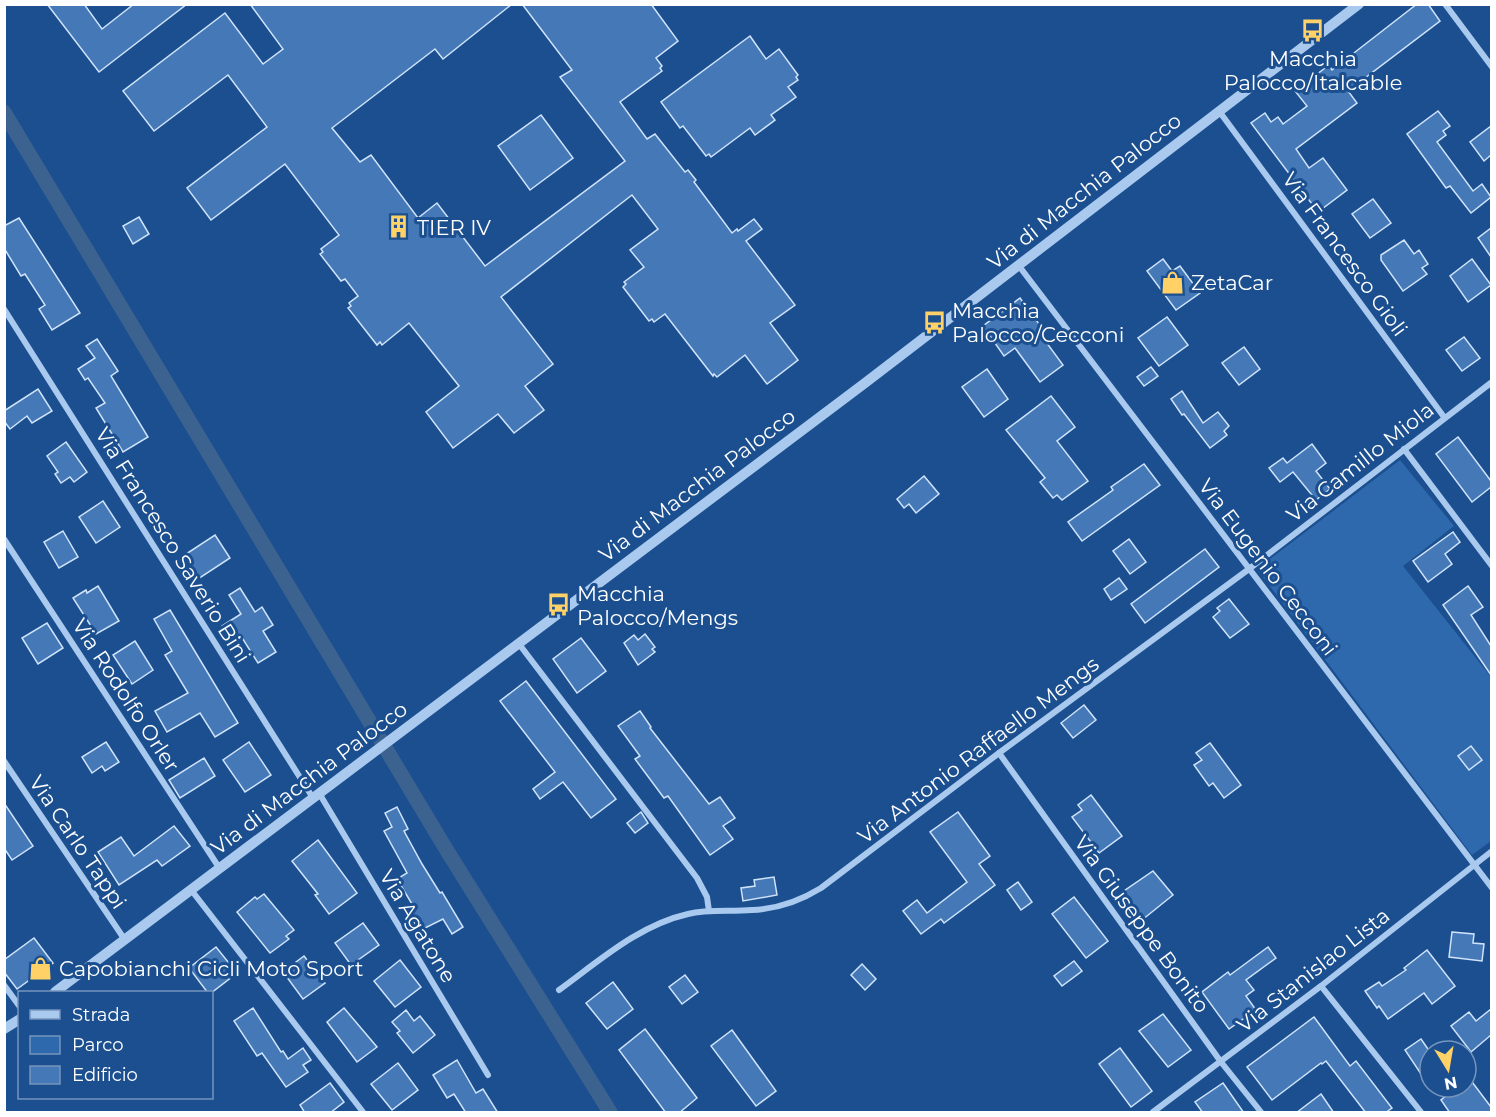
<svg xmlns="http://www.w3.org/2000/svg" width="1496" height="1117" font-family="Montserrat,sans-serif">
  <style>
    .green { fill: #2e69ad }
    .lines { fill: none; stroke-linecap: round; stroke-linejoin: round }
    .canal { stroke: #3c6290; stroke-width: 15 }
    .building { fill: #4478b7; stroke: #cfe3fa; stroke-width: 1.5 }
    .minor { stroke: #a9c9ee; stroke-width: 6 }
    .tertiary { stroke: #a9c9ee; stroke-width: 10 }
    .labels { text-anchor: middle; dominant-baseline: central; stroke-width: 6; stroke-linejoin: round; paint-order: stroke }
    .poi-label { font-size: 21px; fill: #fff; stroke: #1b4f8f; text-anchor: start }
    .street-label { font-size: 21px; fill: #fff; stroke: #1b4f8f }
  </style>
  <rect width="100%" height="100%" fill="#1b4f8f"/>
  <polygon class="green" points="1400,460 1454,526 1403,566 1491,677 1491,841 1472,855 1257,569"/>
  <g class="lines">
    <polyline class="canal" points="4,112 446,849 610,1112"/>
  </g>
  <g class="building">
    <polygon points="47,4 84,4 102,29 134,4 187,4 99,72"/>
    <polygon points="250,4 512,4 443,59 435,49 332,128 360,162 371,155 418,218 437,203 485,266 625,161 560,77 572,70 522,4 651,4 678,41 656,58 662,66 660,68 662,71 620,102 647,139 655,134 685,172 688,170 696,180 694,182 732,233 737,229 738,231 754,219 762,229 746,241 795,305 770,323 798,360 767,384 745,355 717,377 714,374 713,376 665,314 654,322 652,319 649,321 623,287 626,284 624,282 644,267 630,250 658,229 632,195 501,297 553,364 525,386 544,410 514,433 498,414 453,448 426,412 459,386 409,323 382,345 380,342 377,345 348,308 351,306 349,303 358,296 345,279 341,281 320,254 323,252 321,249 339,235 285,164 211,220 187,188 267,127 228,75 154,131 123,91 225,13 263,64 283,49"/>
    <polygon points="1417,4 1428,4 1440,21 1348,91 1357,103 1296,149 1309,168 1323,158 1347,190 1318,212 1251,123 1265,113 1271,122 1278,117 1283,124 1307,106 1295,91 1329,65 1332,70"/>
    <polygon points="750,36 766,59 779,49 798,75 796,77 798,80 788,87 796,97 771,115 775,120 755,135 750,128 711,157 709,154 706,156 683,126 680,128 661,102"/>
    <polygon points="1438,111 1450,126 1443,131 1446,135 1437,142 1473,191 1482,184 1491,197 1471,213 1450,186 1446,188 1407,134"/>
    <polygon points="541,115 573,158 530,190 498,146"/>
    <polygon points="1491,126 1491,155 1484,161 1470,142"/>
    <polygon points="1373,199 1391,223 1370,238 1352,214"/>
    <polygon points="139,217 149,234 133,244 123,226"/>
    <polygon points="19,218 80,313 52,330 39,309 45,305 25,274 21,276 4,248 4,226"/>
    <polygon points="1491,228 1491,257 1478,238"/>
    <polygon points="1404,240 1414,254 1419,250 1428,264 1422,268 1427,274 1403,291 1381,260 1381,255"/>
    <polygon points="1163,259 1172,271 1180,266 1200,293 1176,310 1147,271"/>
    <polygon points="1472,259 1491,285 1468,302 1450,276"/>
    <polygon points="1020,298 1042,328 1038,331 1063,365 1040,382 1015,348 1004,356 983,326"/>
    <polygon points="1167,317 1188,345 1159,366 1138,338"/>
    <polygon points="1464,337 1480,358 1462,371 1446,350"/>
    <polygon points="97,339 118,371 111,376 148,437 123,452 96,408 105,403 88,378 85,380 78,369 95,358 86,346"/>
    <polygon points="1244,347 1260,369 1239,385 1222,363"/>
    <polygon points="1151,367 1158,376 1144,386 1137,377"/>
    <polygon points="987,369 1008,399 984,417 962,387"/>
    <polygon points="38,389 52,411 32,423 27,416 10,429 4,421 4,411"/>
    <polygon points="1182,391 1203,423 1218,412 1229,426 1224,431 1227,435 1210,448 1184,414 1182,415 1171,399"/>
    <polygon points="1051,396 1075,427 1057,441 1088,481 1062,500 1057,495 1053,498 1040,482 1045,478 1006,430"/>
    <polygon points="1458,437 1491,481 1491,487 1472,502 1436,454"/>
    <polygon points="66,442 87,472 74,482 70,477 61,483 55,474 58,472 47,456"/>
    <polygon points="1312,444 1326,463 1316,471 1330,489 1316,500 1293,472 1280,482 1269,468 1283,458 1287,463"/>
    <polygon points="1144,464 1160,485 1082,541 1068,522 1113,490 1111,487"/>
    <polygon points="924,476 939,494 916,513 909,504 904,508 897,499"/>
    <polygon points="103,501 120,527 96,543 79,517"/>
    <polygon points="63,531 78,557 59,568 44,542"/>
    <polygon points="1453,532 1460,542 1445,554 1452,564 1428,582 1413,561"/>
    <polygon points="215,535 230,558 198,579 183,556"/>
    <polygon points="1129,539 1146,562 1130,574 1113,551"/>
    <polygon points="1205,549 1219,567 1145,623 1131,604"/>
    <polygon points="1119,578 1127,589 1111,600 1104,589"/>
    <polygon points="98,586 119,621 96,634 73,598 86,590 87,593"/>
    <polygon points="1468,586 1483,607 1471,615 1491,646 1491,675 1443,605"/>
    <polygon points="240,588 255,612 262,607 273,625 263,631 276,652 258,663 241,636 232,642 222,626 241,614 229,595"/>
    <polygon points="1229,599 1249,624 1230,638 1213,617 1220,611 1217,608"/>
    <polygon points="170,610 238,723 215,737 200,713 167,732 155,711 188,693 165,655 172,651 154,619"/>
    <polygon points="47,623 63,648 38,664 22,638"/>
    <polygon points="645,634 655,647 652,649 655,652 638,665 624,643 634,635 638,640"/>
    <polygon points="581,638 606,671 577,693 553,659"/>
    <polygon points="135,641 153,670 132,684 113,655"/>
    <polygon points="526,681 616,799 591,818 563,782 540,799 533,789 555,772 500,701"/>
    <polygon points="1084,705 1096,720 1073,738 1061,723"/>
    <polygon points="640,711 651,727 650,728 709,804 720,797 735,818 723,826 733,839 710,855 668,796 664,798 635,759 640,756 618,726"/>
    <polygon points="106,742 119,762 105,771 102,766 92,773 82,757"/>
    <polygon points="249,742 271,775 245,792 223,760"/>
    <polygon points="1210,743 1241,785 1224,798 1213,783 1209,786 1194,765 1202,760 1196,753"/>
    <polygon points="1471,746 1482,760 1469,770 1458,756"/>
    <polygon points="204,758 215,776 180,798 169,780"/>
    <polygon points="1091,795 1122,836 1099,853 1072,817 1082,810 1078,805"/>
    <polygon points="4,803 33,846 12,860 4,848"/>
    <polygon points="397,807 408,829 404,831 422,864 440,893 442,892 463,927 452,934 443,919 419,931 409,912 415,909 397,879 407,873 384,831 392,827 385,813"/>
    <polygon points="641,812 648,823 635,833 627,823"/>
    <polygon points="958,812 990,856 979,864 995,885 944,923 941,919 921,934 903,911 917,900 927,913 967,882 930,832"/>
    <polygon points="174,826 190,846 162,866 157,860 119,885 98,852 121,837 134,856"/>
    <polygon points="318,840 357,893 329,914 315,895 318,894 292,861"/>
    <polygon points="1153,871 1173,895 1142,920 1121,893"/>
    <polygon points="774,877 777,895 743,901 741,888 755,886 754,880"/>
    <polygon points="1018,882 1032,902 1021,910 1007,890"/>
    <polygon points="264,894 294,930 286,936 289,939 270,953 237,912 255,897 257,899"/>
    <polygon points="1074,897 1108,941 1086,958 1052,914"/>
    <polygon points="363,923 379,945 351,965 335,943"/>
    <polygon points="1452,932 1474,934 1473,943 1484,944 1482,961 1449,957"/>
    <polygon points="34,938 53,963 17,989 4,972 4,960"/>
    <polygon points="216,947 237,973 211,993 208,993 189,968"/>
    <polygon points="1268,947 1276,958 1246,980 1254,990 1246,996 1256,1010 1229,1029 1202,992 1228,972 1230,975"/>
    <polygon points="1427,950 1455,986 1432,1004 1424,993 1388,1019 1379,1006 1377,1008 1365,991 1379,982 1382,986 1406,970 1404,968"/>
    <polygon points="304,956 325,983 303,999 283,972"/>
    <polygon points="400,960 421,987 395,1007 374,981"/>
    <polygon points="1074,961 1082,971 1062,986 1054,976"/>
    <polygon points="862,964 876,979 865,990 851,975"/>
    <polygon points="685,975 698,992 682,1004 669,987"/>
    <polygon points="613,982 633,1009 607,1029 586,1003"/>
    <polygon points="253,1008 281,1052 283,1051 288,1059 303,1048 311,1060 303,1065 308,1072 286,1087 262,1053 257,1056 234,1021"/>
    <polygon points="344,1008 377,1047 357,1062 327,1022"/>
    <polygon points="1491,1009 1491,1035 1471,1052 1451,1026 1469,1012 1476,1021"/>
    <polygon points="406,1010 414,1021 420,1016 435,1035 413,1053 397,1033 400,1031 392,1022"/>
    <polygon points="1163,1014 1191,1050 1168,1067 1139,1031"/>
    <polygon points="1314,1017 1350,1066 1356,1061 1392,1108 1385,1113 1366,1113 1326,1061 1322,1064 1321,1063 1272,1100 1247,1067"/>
    <polygon points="645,1029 697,1098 679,1113 666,1113 619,1050"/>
    <polygon points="732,1030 776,1091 756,1106 711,1046"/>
    <polygon points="1421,1039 1430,1052 1430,1073 1423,1077 1405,1050"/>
    <polygon points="1120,1048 1152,1091 1131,1107 1099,1064"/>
    <polygon points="457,1060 476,1093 483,1089 498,1113 466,1113 454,1094 447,1098 433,1075"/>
    <polygon points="398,1063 418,1090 392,1110 371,1084"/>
    <polygon points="1466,1074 1491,1107 1491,1113 1450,1113 1441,1100 1457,1087 1466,1087"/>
    <polygon points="330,1083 344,1102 330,1113 305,1113 300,1105"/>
    <polygon points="1223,1083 1244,1113 1203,1113 1195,1102"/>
    <polygon points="1321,1094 1334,1113 1296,1113"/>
  </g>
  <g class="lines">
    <g class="minor">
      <polyline points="1445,4 1492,67"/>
      <polyline points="1219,111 1444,417"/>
      <polyline points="1019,266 1492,888"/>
      <polyline points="4,309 313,798"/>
      <polyline points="1404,449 1492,566"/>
      <polyline points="4,539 220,869"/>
      <polyline points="519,644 697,878 707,897 709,911"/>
      <polyline points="999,753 1221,1062 1261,1112"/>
      <polyline points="4,761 125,940"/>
      <polyline points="319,793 488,1075"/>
      <polyline points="192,891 363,1112"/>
      <polyline points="4,985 20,1007"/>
      <polyline points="1321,986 1421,1112"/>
      <path d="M559 990C599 961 639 925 688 914 709 909 731 912 752 910 777 909 800 901 821 888L999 753 1249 569 1492 382"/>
      <polyline points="1153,1112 1321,986 1492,851"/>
    </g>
    <g class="tertiary">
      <polyline points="55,992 865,383 1359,4"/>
      <polyline points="4,1029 20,1019"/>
    </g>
  </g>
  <defs>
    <symbol id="bus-bare" viewBox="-9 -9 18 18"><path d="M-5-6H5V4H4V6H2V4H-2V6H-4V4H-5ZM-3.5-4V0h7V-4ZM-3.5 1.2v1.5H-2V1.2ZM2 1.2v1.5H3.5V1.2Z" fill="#ffd166" stroke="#1b4f8f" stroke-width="2.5" paint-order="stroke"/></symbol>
    <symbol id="building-bare" viewBox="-9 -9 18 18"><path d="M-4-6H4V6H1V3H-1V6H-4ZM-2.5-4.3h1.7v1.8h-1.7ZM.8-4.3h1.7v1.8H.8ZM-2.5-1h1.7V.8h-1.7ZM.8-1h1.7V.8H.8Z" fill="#ffd166" stroke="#1b4f8f" stroke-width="2.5" paint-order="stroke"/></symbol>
    <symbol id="shop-bare" viewBox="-9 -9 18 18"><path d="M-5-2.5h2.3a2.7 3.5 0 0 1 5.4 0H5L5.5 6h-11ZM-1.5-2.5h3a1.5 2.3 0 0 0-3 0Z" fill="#ffd166" stroke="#1b4f8f" stroke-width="2.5" paint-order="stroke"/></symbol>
  </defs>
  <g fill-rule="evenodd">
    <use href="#bus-bare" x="1296" y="14" width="33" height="33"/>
    <use href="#building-bare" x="382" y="210" width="33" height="33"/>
    <use href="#shop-bare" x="1156" y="266" width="33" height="33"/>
    <use href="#bus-bare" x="918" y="306" width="33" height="33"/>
    <use href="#bus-bare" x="542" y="588" width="33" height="33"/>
    <use href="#shop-bare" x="24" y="952" width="33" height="33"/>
  </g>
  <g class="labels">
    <g class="poi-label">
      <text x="1313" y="58" text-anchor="middle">Macchia<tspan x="1313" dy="24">Palocco/Italcable</tspan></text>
      <text x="417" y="227">TIER IV</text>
      <text x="1191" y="282">ZetaCar</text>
      <text x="952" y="310">Macchia<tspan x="952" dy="24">Palocco/Cecconi</tspan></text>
      <text x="577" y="593">Macchia<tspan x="577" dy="24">Palocco/Mengs</tspan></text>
      <text x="59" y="968">Capobianchi Cicli Moto Sport</text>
    </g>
    <g class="street-label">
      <text transform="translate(1084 191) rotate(-38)">Via di Macchia Palocco</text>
      <text transform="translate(1345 254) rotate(54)">Via Francesco Gioli</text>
      <text transform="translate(1360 462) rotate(-38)">Via Camillo Miola</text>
      <text transform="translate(697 485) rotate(-37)">Via di Macchia Palocco</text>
      <text transform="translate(173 545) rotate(58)">Via Francesco Saverio Bini</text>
      <text transform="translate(1268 567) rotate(53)">Via Eugenio Cecconi</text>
      <text transform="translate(126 695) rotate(57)">Via Rodolfo Orler</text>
      <text transform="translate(978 750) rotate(-37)">Via Antonio Raffaello Mengs</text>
      <text transform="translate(309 778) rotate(-37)">Via di Macchia Palocco</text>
      <text transform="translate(78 842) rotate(56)">Via Carlo Tappi</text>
      <text transform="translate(1142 924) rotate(54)">Via Giuseppe Bonito</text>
      <text transform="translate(418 926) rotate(59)">Via Agatone</text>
      <text transform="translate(1313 970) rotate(-38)">Via Stanislao Lista</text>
    </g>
  </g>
  <rect width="1496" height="1117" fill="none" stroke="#ffffff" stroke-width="12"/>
  <rect x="18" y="991" width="195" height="108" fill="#1b4f8f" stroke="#7695bc" stroke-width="1.5"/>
  <rect x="30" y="1010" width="30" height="9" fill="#a9c9ee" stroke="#7695bc" stroke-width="1.5"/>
  <text x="72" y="1021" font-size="18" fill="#ffffff">Strada</text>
  <rect x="30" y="1036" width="30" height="18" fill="#2e69ad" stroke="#7695bc" stroke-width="1.5"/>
  <text x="72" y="1051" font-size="18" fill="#ffffff">Parco</text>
  <rect x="30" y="1066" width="30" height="18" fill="#4478b7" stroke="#7695bc" stroke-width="1.5"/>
  <text x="72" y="1081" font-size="18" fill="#ffffff">Edificio</text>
  <g transform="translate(1448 1069) rotate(169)"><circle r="28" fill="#1b4f8f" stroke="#7695bc" stroke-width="1.5"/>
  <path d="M0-4.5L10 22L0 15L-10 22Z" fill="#ffd166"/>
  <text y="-9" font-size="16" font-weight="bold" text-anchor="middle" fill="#ffffff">N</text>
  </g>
</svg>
